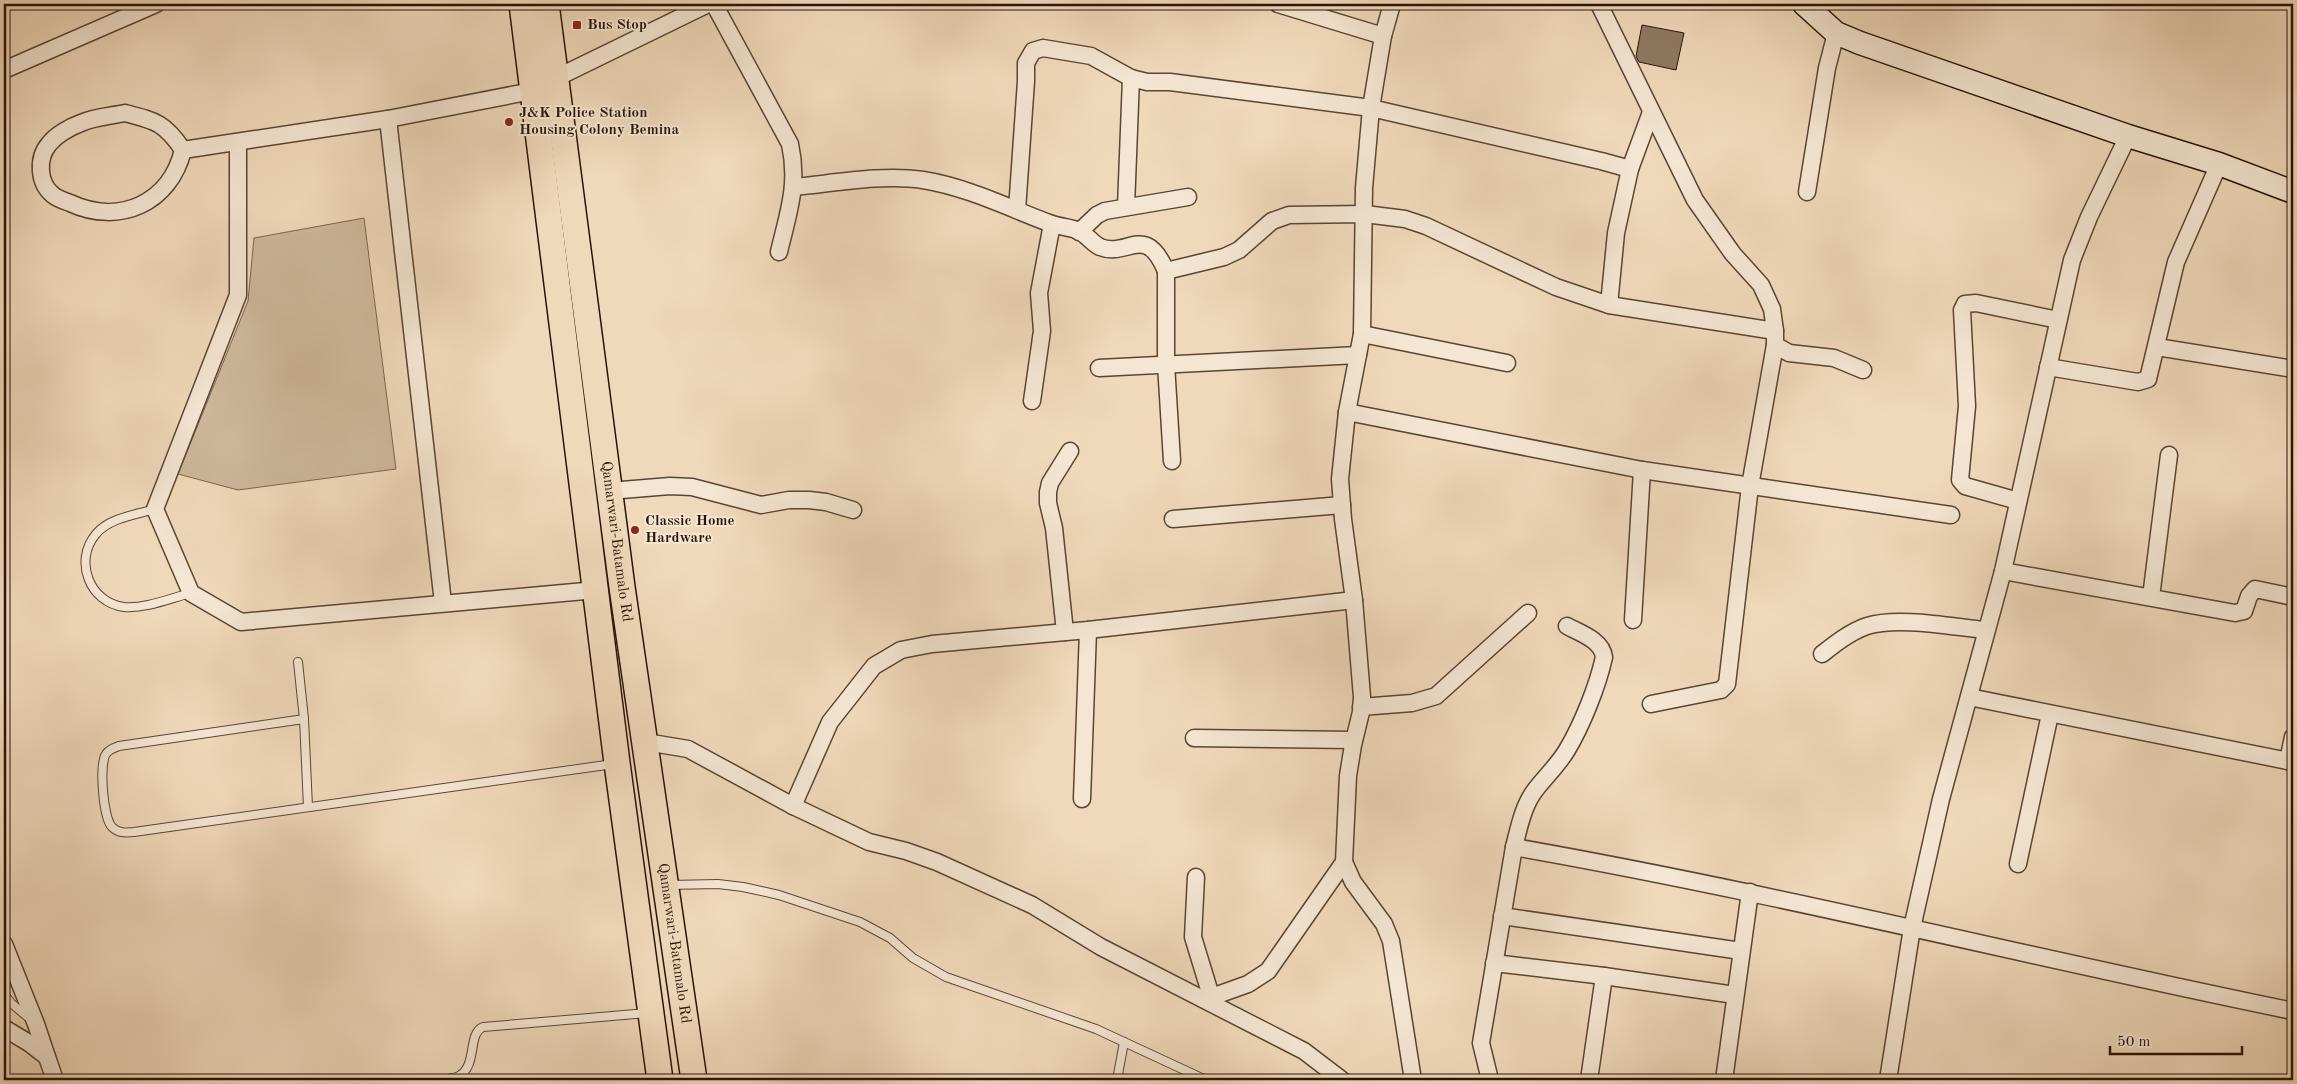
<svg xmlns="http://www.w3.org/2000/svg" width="2297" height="1084" font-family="'Old Standard TT',serif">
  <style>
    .green { fill: #ceb89c; stroke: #7b6651 }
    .building { fill: #907a64; stroke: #281406 }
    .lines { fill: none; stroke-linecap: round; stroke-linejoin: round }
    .lane-casing { stroke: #5a4533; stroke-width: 10 }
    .street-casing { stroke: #5a4533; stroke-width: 19 }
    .secondary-casing { stroke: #281406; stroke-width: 25 }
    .primary-casing { stroke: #281406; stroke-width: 28 }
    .lane { stroke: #f5e6d3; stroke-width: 8 }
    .street { stroke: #f5e6d3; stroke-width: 16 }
    .secondary { stroke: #f5e6d3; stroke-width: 22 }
    .primary { stroke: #f0d9bb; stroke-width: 25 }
    .poi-dot { fill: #8f2418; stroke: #f5e6d3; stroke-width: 2 }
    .labels { text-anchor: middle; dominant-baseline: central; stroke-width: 4; stroke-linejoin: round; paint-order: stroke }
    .poi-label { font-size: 15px; font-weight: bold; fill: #281406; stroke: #f5e6d3; text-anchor: start }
    .street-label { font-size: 15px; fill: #281406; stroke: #f5e6d3 }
  </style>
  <rect width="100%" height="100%" fill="#f0d9bb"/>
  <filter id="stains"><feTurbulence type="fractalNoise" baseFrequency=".004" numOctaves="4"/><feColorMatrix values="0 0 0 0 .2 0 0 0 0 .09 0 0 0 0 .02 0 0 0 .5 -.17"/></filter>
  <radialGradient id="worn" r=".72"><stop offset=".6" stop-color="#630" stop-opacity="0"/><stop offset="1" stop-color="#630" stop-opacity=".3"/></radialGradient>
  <polygon class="green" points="364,218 396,469 238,490 178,474 248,301 254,238"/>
  <polygon class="building" points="1642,25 1684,33 1676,70 1639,62 1636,56"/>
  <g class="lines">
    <defs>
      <g id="lane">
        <path d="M155 509C135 515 109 518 96 534 73 561 90 603 124 607 145 609 171 598 191 593"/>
        <path d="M298 662 304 719 119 746C114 748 109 749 106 754 99 764 103 818 112 827 118 833 125 833 134 832L613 764"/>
        <polyline points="304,719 308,807"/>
        <polyline points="668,885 718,884 743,887 779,895 860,922 890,938 913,958 946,977 1096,1029 1206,1080"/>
        <polyline points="4,994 11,1003 29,1018"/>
        <path d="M439 1080C445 1079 454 1079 459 1076 478 1065 467 1034 483 1027L647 1013"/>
        <polyline points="1117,1080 1124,1042"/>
      </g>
      <g id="street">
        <path d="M714 4 790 144C799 185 788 213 779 252"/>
        <polyline points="1278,4 1383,36"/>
        <polyline points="1392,4 1383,36 1371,108 1364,188 1362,334 1347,412 1340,479 1343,519 1354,600 1362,697 1361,712 1353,745 1348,776 1344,862 1353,882 1384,924 1391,941 1413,1080"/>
        <polyline points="1599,4 1695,200 1733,254 1761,285 1772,309 1775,331"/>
        <polyline points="4,70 156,4"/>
        <polyline points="554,79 708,4"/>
        <path d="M125 113C156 121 165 123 183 150 170 203 120 226 70 203 65 201 58 199 53 195 38 183 37 158 49 144 56 135 70 127 81 123 94 117 111 116 125 113Z"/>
        <polyline points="388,119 443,603"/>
        <polyline points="238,142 238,295 155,509 191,593 241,622 596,590"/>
        <polyline points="183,150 388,119 532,91"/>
        <polyline points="1630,169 1651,112"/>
        <path d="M795 187C836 183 882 174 923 180 967 187 1009 208 1049 223 1059 227 1070 227 1079 231 1087 235 1092 243 1100 247 1128 258 1145 222 1166 271L1224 257 1239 250 1272 221 1289 215 1365 214 1405 219 1426 226 1556 287 1609 305 1775 331V345L1789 353 1834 358 1863 370"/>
        <polyline points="1807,192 1827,68 1836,33"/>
        <polyline points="1126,207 1131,78"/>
        <polyline points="1017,210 1026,81 1026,63 1033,51 1043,48 1091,56 1131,78 1147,82 1170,82 1371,108 1601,161 1630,169 1616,233 1609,305"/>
        <polyline points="1079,232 1097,215 1105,211 1188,197"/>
        <polyline points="1166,271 1166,364 1172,461"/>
        <polyline points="1362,334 1507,363"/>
        <polyline points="2157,347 2293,369"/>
        <polyline points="2048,367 2138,382 2148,379 2176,262 2219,164"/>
        <polyline points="1099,368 1358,355"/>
        <polyline points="1032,401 1042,331 1039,293 1052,224"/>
        <polyline points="1347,412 1642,470 1951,515"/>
        <polyline points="609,491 670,486 692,487 761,505 789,500 809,500 826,502 853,510"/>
        <polyline points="2018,501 1965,486 1960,480 1967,406 1962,310 1965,304 1976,303 2058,320"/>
        <polyline points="1173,519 1342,505"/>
        <polyline points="2003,571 2235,613 2244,611 2249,596 2255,589 2293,597"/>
        <polyline points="2151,597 2169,455"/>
        <polyline points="1633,620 1642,470"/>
        <polyline points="1065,632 1054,528 1048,503 1048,492 1050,483 1070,451"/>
        <path d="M1822 654C1836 643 1850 632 1867 626 1898 616 1953 627 1985 630"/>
        <polyline points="1969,697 2293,762"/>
        <polyline points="1651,704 1721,690 1727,684 1750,486 1775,345"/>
        <polyline points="1361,707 1412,703 1436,696 1528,613"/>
        <polyline points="1194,738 1354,740"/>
        <polyline points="646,742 688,749 793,806 869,842 906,851 937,862 1032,905 1101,947 1304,1051 1342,1080"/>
        <polyline points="2288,761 2293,737"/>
        <polyline points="1082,799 1088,630"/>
        <polyline points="793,806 830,722 874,666 901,650 932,644 1088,630 1354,600"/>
        <path d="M1514 847C1776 893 2033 958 2293 1011"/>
        <polyline points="2018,864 2050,714"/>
        <polyline points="1196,877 1193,937 1211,996"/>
        <polyline points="1502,916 1741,951"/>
        <polyline points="4,944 36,1024 47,1057"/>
        <polyline points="1494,963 1604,976 1735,995"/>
        <polyline points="1206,999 1248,984 1268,971 1344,862"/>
        <polyline points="4,1028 29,1043 47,1057 55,1080"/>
        <path d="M1490 1080 1481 1043 1514 847C1519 828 1523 805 1536 789 1546 776 1558 765 1567 750 1582 725 1598 685 1604 657 1602 640 1580 633 1567 626"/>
        <polyline points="1589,1080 1604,976"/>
        <polyline points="1724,1080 1750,892"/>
        <polyline points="1888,1080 1912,928 1941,799 2003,571 2072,260 2089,217 2128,136"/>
      </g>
      <polyline id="secondary" points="1804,4 1836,33 1860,43 2128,136 2219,164 2293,192"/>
      <g id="primary">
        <polyline points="522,4 617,763 660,1080"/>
        <path id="s1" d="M546 4 622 587 694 1080"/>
      </g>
    </defs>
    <use href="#lane" class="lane-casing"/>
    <use href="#street" class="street-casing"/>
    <use href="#secondary" class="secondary-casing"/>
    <use href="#primary" class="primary-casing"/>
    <use href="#lane" class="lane"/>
    <use href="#street" class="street"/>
    <use href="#secondary" class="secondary"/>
    <use href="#primary" class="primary"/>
  </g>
  <g class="poi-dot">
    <rect x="572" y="20" width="10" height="10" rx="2.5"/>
    <circle cx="509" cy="122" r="5"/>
    <circle cx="635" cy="530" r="5"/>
  </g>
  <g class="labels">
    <g class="poi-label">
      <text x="587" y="25">Bus Stop</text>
      <text x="519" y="113">J&amp;K Police Station<tspan x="519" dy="17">Housing Colony Bemina</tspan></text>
      <text x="645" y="521">Classic Home<tspan x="645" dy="17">Hardware</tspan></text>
    </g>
    <g class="street-label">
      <text stroke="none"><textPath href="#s1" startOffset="542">Qamarwari-Batamalo Rd</textPath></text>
      <text stroke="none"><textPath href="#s1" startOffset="948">Qamarwari-Batamalo Rd</textPath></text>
    </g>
  </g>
  <rect width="2297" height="1084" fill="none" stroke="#f0d9bb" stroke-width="20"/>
  <rect x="5" y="5" width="2287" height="1074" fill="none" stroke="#281406" stroke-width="2.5"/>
  <rect x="10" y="10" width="2277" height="1064" fill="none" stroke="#281406"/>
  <path d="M2110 1046v8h132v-8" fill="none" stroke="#281406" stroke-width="2.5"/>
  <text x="2117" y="1046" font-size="15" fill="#281406" stroke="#f5e6d3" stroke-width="4" paint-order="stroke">50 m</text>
  <rect width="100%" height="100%" filter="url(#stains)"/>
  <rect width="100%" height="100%" fill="url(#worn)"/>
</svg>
